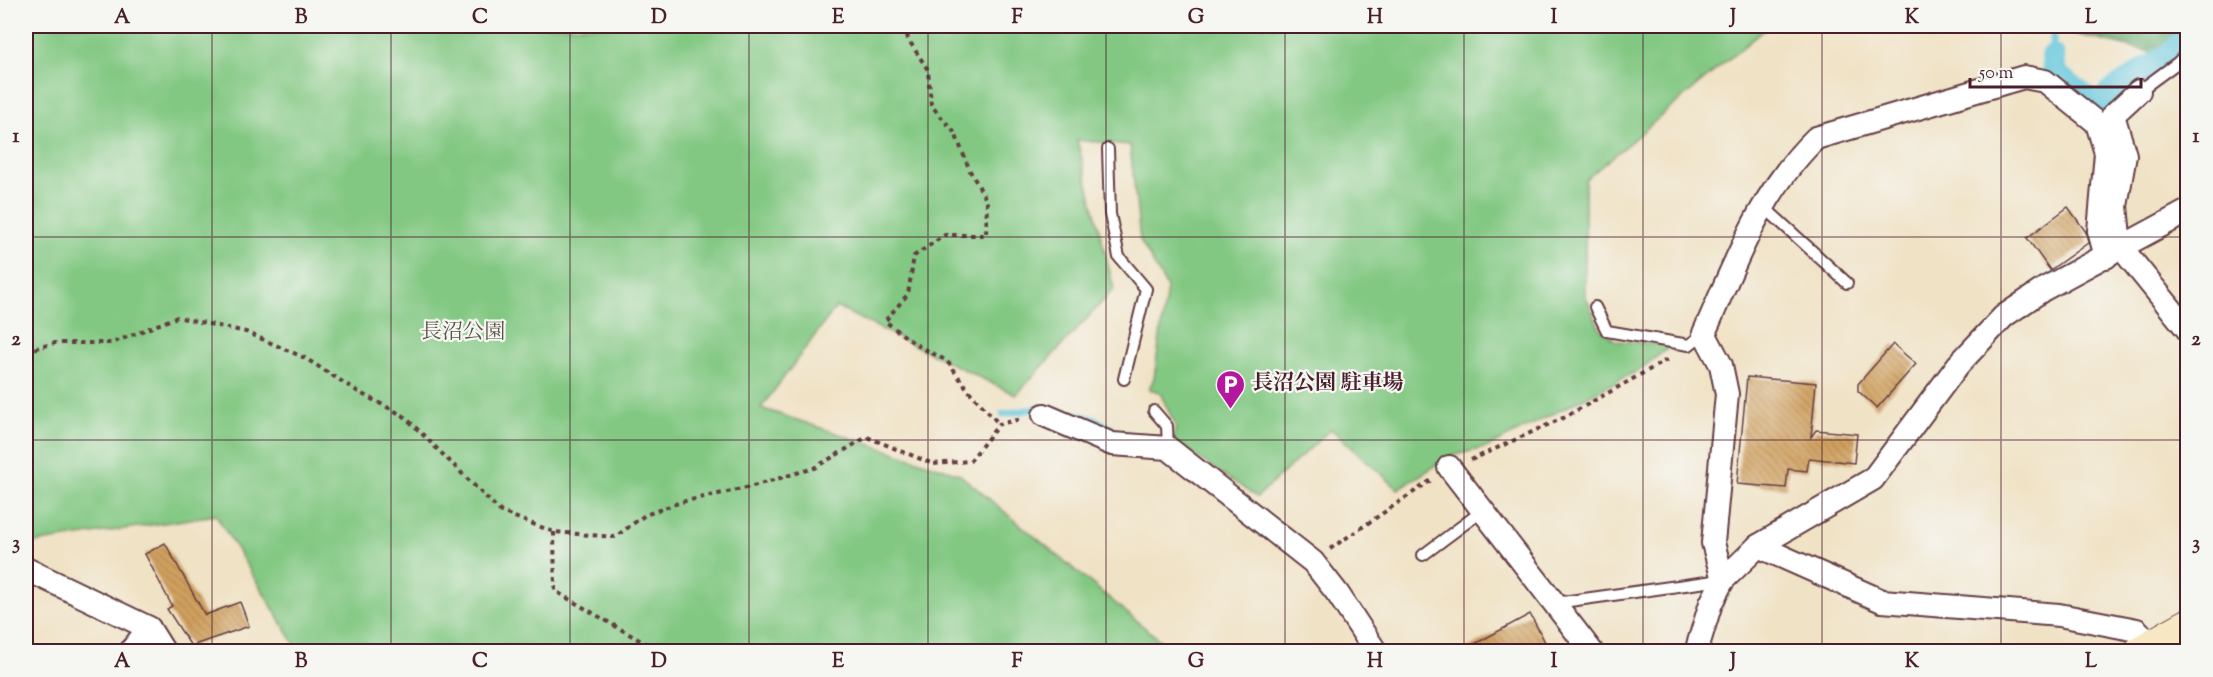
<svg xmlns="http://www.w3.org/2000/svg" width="2213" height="677" font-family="'Sorts Mill Goudy','Noto Serif JP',serif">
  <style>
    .forest { fill: url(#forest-crowns); stroke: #5a664e; stroke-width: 1.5 }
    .park { fill: #82c882; stroke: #667456; stroke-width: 1.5 }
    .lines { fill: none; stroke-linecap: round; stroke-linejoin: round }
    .stream { stroke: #5ec5dc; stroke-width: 7 }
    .canal { stroke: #5ec5dc; stroke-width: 24 }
    .building { fill: url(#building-back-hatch) }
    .service-casing { stroke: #633c42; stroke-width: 14 }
    .minor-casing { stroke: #633c42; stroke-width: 26 }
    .secondary-casing { stroke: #633c42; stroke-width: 34 }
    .path { stroke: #633c42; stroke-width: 4; stroke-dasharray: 4.5 4.5; stroke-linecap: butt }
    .service { stroke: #fff; stroke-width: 10 }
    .minor { stroke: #fff; stroke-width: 22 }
    .secondary { stroke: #f7e8c3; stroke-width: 32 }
    .grid { fill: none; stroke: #4a1f2b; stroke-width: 1.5; stroke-opacity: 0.55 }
    .labels { text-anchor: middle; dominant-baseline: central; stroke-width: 4.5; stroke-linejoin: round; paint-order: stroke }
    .park-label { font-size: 21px; fill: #5b5245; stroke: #f6f6f2 }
    .poi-label { font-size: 21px; font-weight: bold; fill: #4a1f2b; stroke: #f6f6f2; text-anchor: start }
    .neatline { fill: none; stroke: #4a1f2b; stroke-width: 2 }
    .grid-label { font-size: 20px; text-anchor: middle; font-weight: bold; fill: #4a1f2b }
  </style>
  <defs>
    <pattern id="forest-crowns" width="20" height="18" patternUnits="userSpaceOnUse" patternTransform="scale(1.5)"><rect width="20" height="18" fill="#69ac70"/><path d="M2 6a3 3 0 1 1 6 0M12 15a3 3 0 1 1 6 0" fill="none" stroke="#588b5c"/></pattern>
    <pattern id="building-back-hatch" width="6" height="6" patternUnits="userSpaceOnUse" patternTransform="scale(1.5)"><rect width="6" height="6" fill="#d2a15f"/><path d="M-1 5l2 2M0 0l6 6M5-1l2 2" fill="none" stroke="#ac834f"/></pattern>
  </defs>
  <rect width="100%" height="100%" fill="#f6f6f2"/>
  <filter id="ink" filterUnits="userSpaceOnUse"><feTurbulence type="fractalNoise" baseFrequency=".0167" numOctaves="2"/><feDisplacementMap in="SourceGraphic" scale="12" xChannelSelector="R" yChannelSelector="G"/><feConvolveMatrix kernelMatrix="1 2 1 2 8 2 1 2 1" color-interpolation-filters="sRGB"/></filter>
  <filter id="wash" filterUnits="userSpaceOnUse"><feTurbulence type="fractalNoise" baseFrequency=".008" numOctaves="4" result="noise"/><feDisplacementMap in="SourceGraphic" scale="24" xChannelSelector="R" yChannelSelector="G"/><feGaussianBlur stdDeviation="1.35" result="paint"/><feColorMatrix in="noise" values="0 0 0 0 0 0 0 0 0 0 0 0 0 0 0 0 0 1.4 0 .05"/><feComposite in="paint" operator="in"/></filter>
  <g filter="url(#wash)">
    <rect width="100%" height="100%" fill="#f0e2c5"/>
    <polygon class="forest" points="2041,26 2184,26 2154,53"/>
    <polygon class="park" points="26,26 1768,26 1585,180 1585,295 1600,329 1616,341 1672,345 1639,370 1488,447 1451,456 1398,489 1331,429 1257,497 1173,441 1176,426 1160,393 1149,389 1154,378 1167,288 1140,240 1130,145 1077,140 1114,289 1016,395 836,307 761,408 959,474 1173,651 299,651 216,515 27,544"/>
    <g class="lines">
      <g class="stream">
        <polyline points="2053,26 2053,56"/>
        <polyline points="1058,411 1095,419 1119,434 1126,434"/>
        <polyline points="1003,414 1045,407"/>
      </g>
      <g class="canal">
        <path d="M2053 56 2055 74C2084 97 2103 104 2113 142"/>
        <polyline points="2102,111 2109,93 2167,56 2188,38"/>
      </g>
    </g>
    <g id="blocks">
      <g class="building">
        <polygon points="2068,207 2086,232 2088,243 2050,270 2027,238"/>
        <polygon points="1893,344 1916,364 1877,408 1858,391 1858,384"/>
        <polygon points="1747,377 1816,383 1811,437 1816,430 1857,434 1854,463 1809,458 1807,471 1788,469 1786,488 1737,484"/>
        <polygon points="165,543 205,615 240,602 249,626 191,646 167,609 172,606 145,554"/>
        <polygon points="1530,614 1545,642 1527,651 1462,651"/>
      </g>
    </g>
  </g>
  <g filter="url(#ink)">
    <use href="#blocks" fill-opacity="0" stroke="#633c42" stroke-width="1.5"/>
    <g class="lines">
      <defs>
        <g id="service">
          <polyline points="2139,91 2177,63 2188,52"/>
          <polyline points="1108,149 1110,214 1119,257 1146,289 1124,379"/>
          <polyline points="1762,205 1847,283"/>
          <polyline points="1595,307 1607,331 1689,345 1704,333"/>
          <polyline points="1154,411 1167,426 1168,448"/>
          <polyline points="1423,555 1482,511"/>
          <polyline points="1555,603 1721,580"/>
        </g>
        <g id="minor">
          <polyline points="2139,91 2113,115 2125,155 2116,206 2120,246 2188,330"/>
          <polyline points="1044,415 1112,444 1168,448 1313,562 1338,594 1376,652"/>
          <polyline points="1449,467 1592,652"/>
          <polyline points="1758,546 1882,601 2059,615 2137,630 2151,645"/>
          <polyline points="26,569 149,628 164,652"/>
          <path d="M1723 580 1713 543 1727 394 1721 365 1704 333C1735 264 1760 192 1816 138L2024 77 2045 81 2097 123 2106 153 2099 231 2106 257"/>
          <polyline points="130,652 149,628"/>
          <polyline points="1696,652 1711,603 1723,580 1758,546 1873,479 1958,365 2004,316 2044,289 2188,211"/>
        </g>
        <polyline id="secondary" points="2140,652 2188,625"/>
      </defs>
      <use href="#service" class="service-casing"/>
      <use href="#minor" class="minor-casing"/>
      <use href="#secondary" class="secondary-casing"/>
      <g class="path">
        <polyline points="905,26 908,39 928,70 931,105 955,133 970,171 987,201 986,235 945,235 914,256 908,294 885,321 915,344 947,361 968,390 999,424"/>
        <polyline points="26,351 55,343 112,343 177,317 246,332 305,358 360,393 404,416 501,512 554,532 615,537 645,515 681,502 746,488 814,468 867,437 933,464 970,461 999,424 1022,419"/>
        <polyline points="1471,460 1565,417 1670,358"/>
        <polyline points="554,532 555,591 660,652"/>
        <polyline points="1330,549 1433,479"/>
      </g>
      <use href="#service" class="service"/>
      <use href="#minor" class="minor"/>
      <use href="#secondary" class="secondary"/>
    </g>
  </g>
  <path class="grid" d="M212 26V652M391 26V652M570 26V652M749 26V652M928 26V652M1106 26V652M1285 26V652M1464 26V652M1643 26V652M1822 26V652M2001 26V652M26 237H2188M26 440H2188"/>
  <defs>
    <symbol id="parking-pin" viewBox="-11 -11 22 30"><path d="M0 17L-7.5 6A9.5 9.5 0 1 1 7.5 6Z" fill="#b5179e" stroke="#f6f6f2"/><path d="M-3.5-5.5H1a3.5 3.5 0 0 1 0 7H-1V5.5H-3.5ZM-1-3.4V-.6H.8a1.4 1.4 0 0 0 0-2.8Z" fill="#fff"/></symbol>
  </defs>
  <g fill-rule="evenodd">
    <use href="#parking-pin" x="1214" y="368" width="33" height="45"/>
  </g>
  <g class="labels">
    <g class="park-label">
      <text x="463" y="333">長沼公園</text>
    </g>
    <g class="poi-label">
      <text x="1252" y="384">長沼公園 駐車場</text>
    </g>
  </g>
  <rect width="2213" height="677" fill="none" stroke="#f6f6f2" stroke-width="66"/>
  <path d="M1970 78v9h171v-9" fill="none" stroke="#4a1f2b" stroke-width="3"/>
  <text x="1979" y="78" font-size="18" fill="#4a1f2b" stroke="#f6f6f2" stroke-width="4.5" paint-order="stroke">50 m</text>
  <rect x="33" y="33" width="2147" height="611" class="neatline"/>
  <g class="grid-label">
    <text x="122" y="23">A</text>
    <text x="301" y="23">B</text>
    <text x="480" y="23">C</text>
    <text x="659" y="23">D</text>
    <text x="838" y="23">E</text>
    <text x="1017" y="23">F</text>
    <text x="1196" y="23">G</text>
    <text x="1375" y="23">H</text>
    <text x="1554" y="23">I</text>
    <text x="1733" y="23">J</text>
    <text x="1912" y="23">K</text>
    <text x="2091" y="23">L</text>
    <text x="16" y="142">1</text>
    <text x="2196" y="142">1</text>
    <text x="16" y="345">2</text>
    <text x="2196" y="345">2</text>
    <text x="16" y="549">3</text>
    <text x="2196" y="549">3</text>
    <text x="122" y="667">A</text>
    <text x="301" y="667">B</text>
    <text x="480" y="667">C</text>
    <text x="659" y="667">D</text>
    <text x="838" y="667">E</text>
    <text x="1017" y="667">F</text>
    <text x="1196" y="667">G</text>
    <text x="1375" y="667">H</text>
    <text x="1554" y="667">I</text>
    <text x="1733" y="667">J</text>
    <text x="1912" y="667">K</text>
    <text x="2091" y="667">L</text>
  </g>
</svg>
